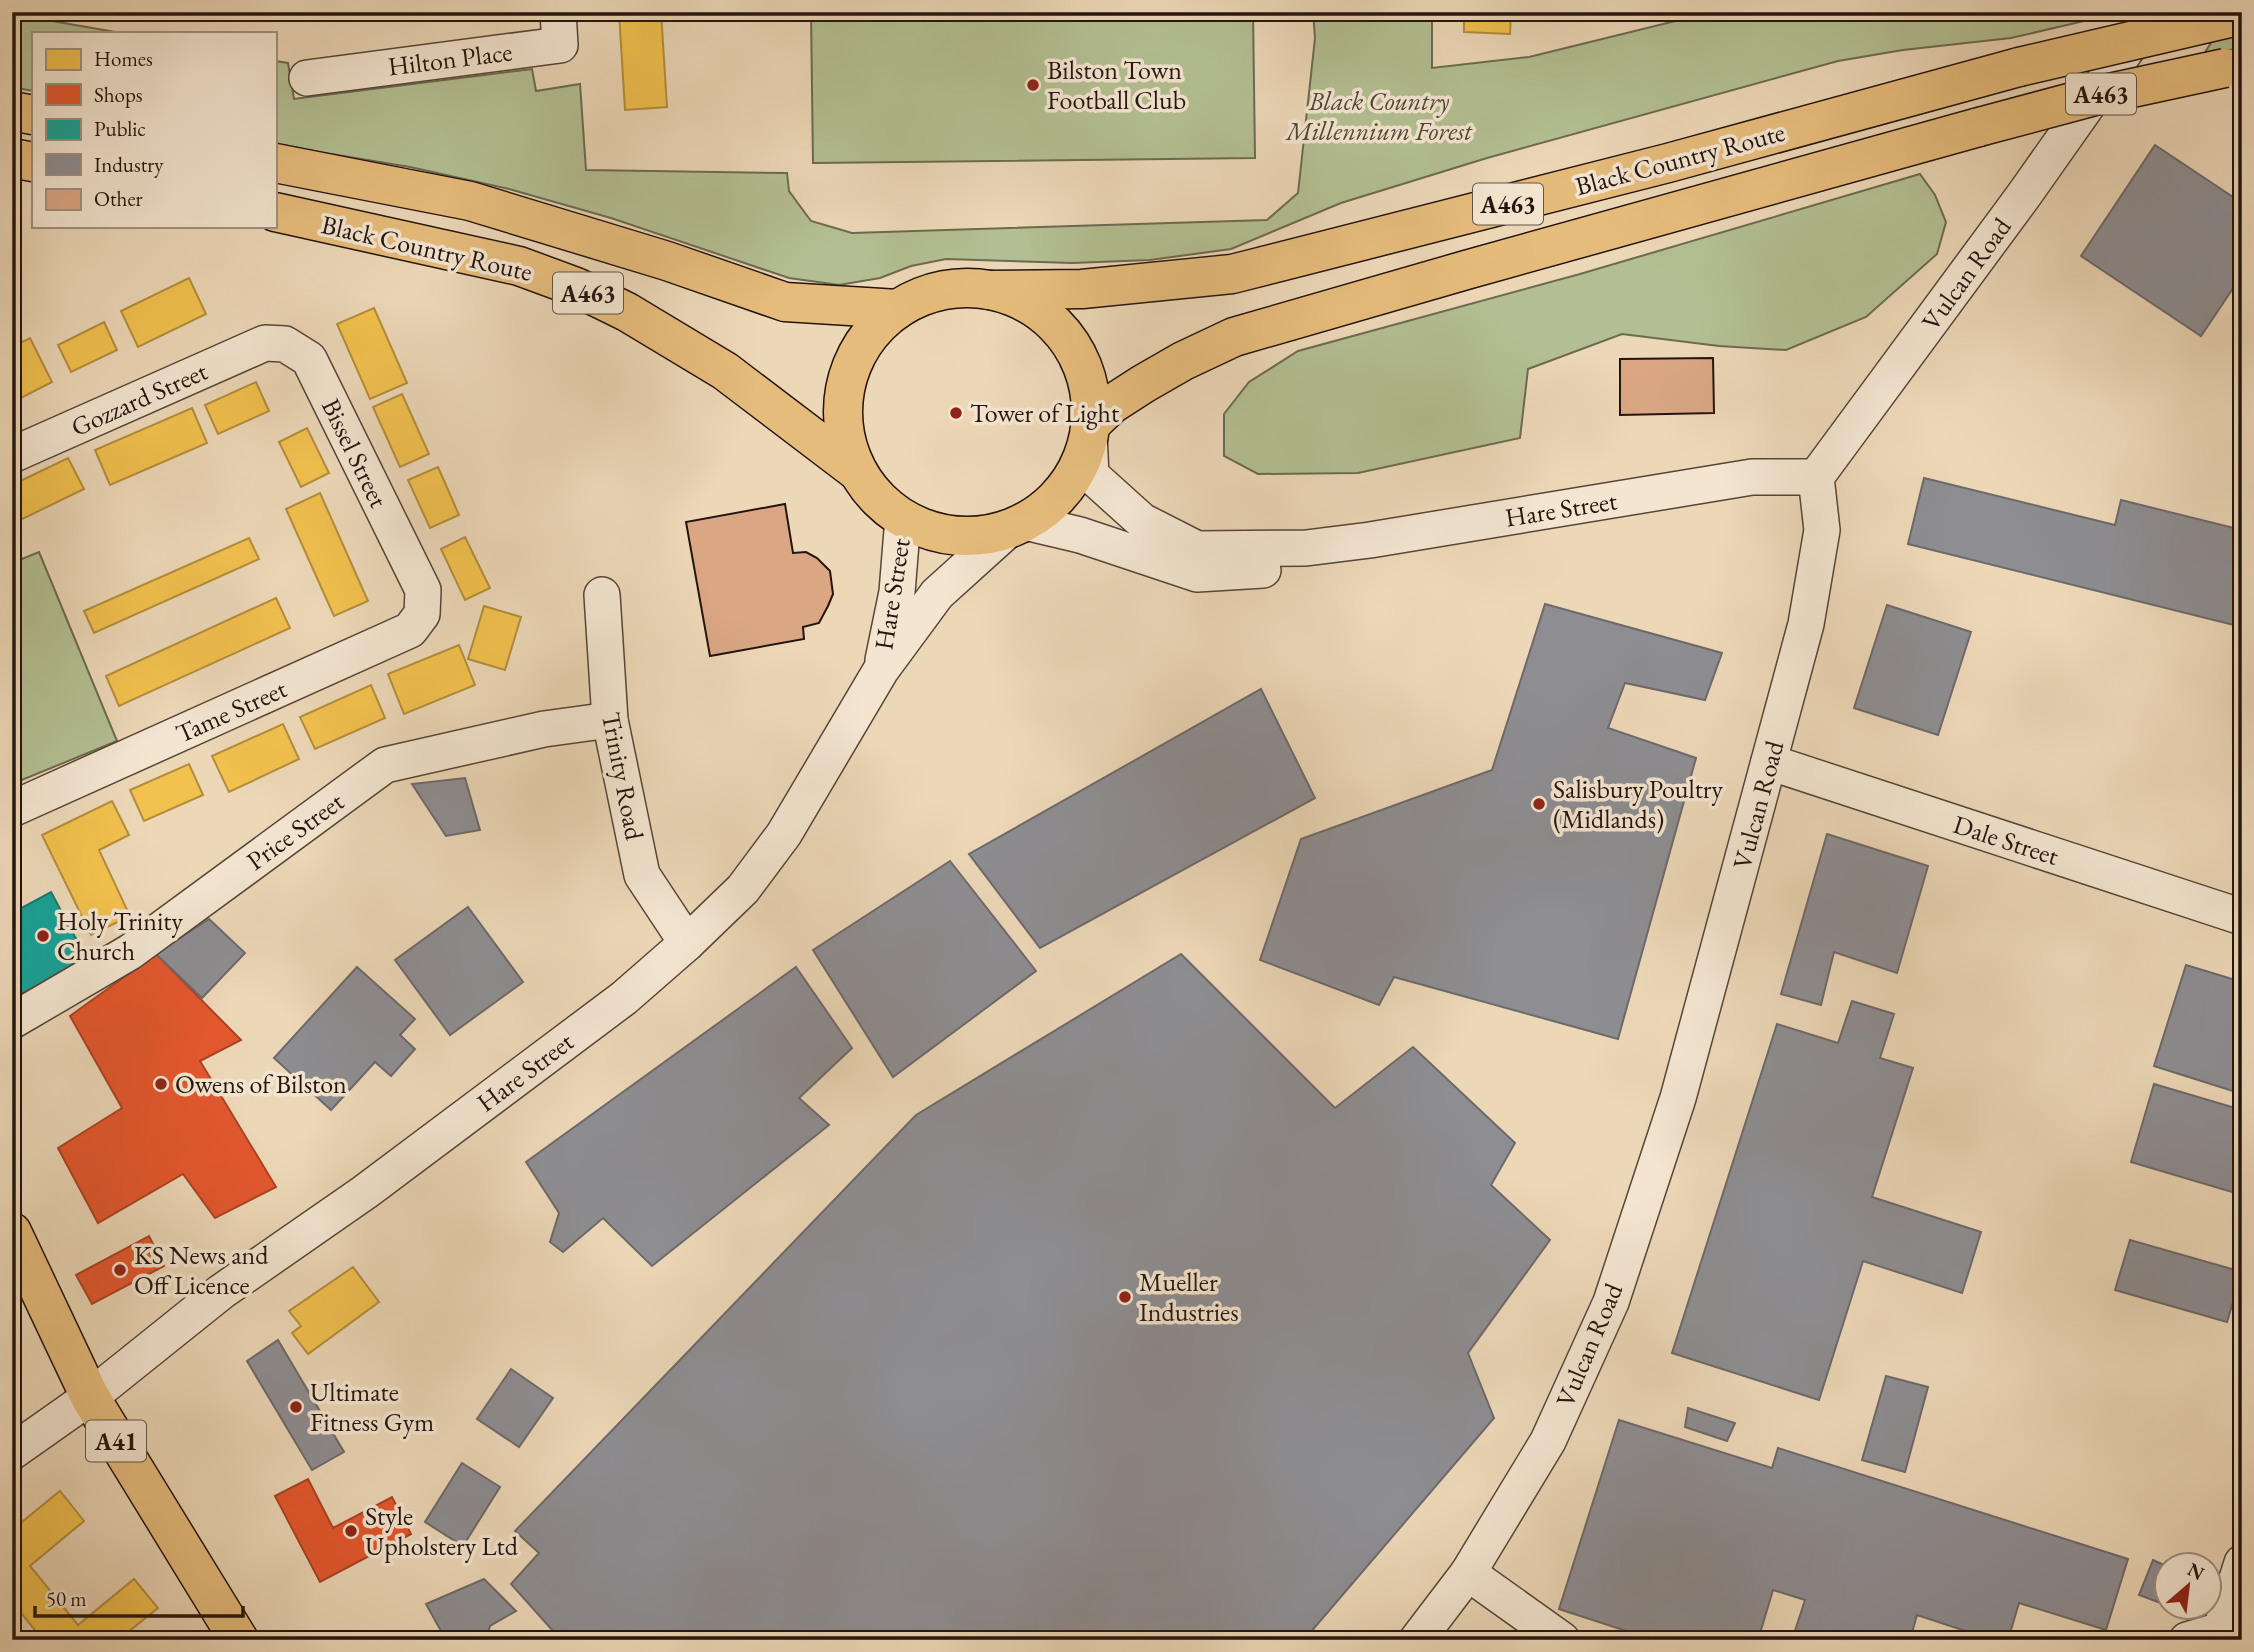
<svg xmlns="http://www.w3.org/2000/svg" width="2254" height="1652" font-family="'EB Garamond',serif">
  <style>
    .green { fill: #b3bf92; stroke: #6c6a50; stroke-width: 2 }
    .homes { fill: #f2c14e; stroke: #b48d3b; stroke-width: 2 }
    .shops { fill: #e4572e; stroke: #aa4324; stroke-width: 2 }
    .public { fill: #17a398; stroke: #1b786f; stroke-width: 2 }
    .industry { fill: #8d8d92; stroke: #6e696a; stroke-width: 2 }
    .building { fill: #daa684; stroke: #24140e; stroke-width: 2 }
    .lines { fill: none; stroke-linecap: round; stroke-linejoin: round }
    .minor-casing { stroke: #564538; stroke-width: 38 }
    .highway-casing { stroke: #24140e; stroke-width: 41 }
    .minor { stroke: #f3e5d0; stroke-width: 35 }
    .highway { stroke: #e6bc7c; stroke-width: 38 }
    .highway-bridge-casing { stroke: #24140e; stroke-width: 41; stroke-linecap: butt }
    .highway-bridge { stroke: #e6bc7c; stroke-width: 38 }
    .poi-dot { fill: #8f2418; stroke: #f3e5d0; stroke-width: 2.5 }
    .labels { text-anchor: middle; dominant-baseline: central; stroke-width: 7; stroke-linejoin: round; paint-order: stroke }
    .shield { fill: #f3e5d0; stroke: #625348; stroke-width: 2 }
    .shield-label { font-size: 24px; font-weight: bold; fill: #24140e }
    .street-label { font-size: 26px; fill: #24140e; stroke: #f3e5d0 }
    .poi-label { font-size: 26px; fill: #24140e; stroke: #f3e5d0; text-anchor: start }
    .park-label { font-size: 26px; font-style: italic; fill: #4f4736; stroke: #f3e5d0 }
  </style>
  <rect width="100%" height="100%" fill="#ecd7b7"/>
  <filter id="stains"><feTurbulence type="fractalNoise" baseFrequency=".00286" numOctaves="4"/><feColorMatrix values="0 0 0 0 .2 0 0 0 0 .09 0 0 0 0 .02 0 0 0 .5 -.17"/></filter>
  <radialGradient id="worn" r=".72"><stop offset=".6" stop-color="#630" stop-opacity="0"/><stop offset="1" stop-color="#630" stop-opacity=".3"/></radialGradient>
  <g class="green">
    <polygon points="811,12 1253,12 1255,158 813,163"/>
    <polygon points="1313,12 1432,12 1432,68 1529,57 1712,12 2096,12 2093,19 2011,38 1903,50 1838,61 1487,158 1341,203 1231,249 1150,260 1072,263 946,259 911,266 880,278 839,285 789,278 611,218 509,189 410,167 319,152 275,143 275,61 288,63 294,99 532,69 536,91 580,84 586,170 787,173 789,191 811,221 852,233 1267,220 1298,193 1315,38"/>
    <polygon points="12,14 121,33 33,33 33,91 12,87"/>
    <polygon points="2242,33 2242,48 2204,54 2214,38"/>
    <polygon points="1920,174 1935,195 1946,222 1937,254 1866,317 1786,350 1719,346 1622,334 1528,369 1520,438 1358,473 1258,474 1224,456 1224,414 1249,382 1298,351 1580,274"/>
    <polygon points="39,552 117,741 12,784 12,563"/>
  </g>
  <g class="homes">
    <polygon points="619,12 661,12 667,107 625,110"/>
    <polygon points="1464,12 1511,12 1510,34 1464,32"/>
    <polygon points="189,278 206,314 138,347 121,311"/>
    <polygon points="374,308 407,383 370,399 337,324"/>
    <polygon points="104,322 117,350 71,372 58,345"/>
    <polygon points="30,338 52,382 21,398 12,382 12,347"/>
    <polygon points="256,382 269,411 218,434 205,405"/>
    <polygon points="402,394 429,454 400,467 373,407"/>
    <polygon points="192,408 207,443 110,485 95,450"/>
    <polygon points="307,428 329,473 301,487 279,442"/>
    <polygon points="68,458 84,489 12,524 12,485"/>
    <polygon points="438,467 459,515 430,528 408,480"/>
    <polygon points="320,493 368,601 334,616 286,509"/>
    <polygon points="465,537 490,588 465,600 441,549"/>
    <polygon points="249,538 259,559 94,633 84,611"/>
    <polygon points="276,598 290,628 119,706 106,676"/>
    <polygon points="484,606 521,617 505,670 468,659"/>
    <polygon points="459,645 475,685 404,714 388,674"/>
    <polygon points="371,685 385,718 315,749 300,717"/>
    <polygon points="283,724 299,759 229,792 212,756"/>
    <polygon points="189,764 203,795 144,821 130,790"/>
    <polygon points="112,801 129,835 99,850 130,916 91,935 42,835"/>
    <polygon points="353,1267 379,1302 308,1354 292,1333 301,1326 289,1311"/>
    <polygon points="60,1491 84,1521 30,1566 78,1625 134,1579 158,1608 118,1640 43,1640 12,1602 12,1530"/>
  </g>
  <g class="shops">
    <polygon points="156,954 241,1040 200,1061 276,1187 215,1218 183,1174 98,1223 58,1148 122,1108 70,1016"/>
    <polygon points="149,1236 164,1266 92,1304 76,1275"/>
    <polygon points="308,1479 333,1528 392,1497 411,1534 320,1582 275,1496"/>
  </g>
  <polygon class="public" points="51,892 87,959 12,999 12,913"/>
  <g class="industry">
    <polygon points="2155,145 2242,203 2242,275 2201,336 2081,256"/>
    <polygon points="1924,478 2115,525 2121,500 2242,530 2242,610 2238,626 1908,544"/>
    <polygon points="1545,604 1722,653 1705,700 1625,683 1608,728 1696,758 1618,1039 1394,977 1379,1005 1260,960 1301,839 1492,770"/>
    <polygon points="1887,605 1971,632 1938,735 1854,708"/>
    <polygon points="1261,689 1315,798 1040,948 969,854"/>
    <polygon points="465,778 480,830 446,836 412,784"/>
    <polygon points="1827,834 1928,866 1897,973 1834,952 1821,1005 1781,994"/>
    <polygon points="950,861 1036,971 893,1077 813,950"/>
    <polygon points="468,907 523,982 450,1035 395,960"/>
    <polygon points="209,919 245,953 202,998 156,954"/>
    <polygon points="1181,954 1335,1108 1413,1047 1515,1143 1491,1185 1550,1240 1468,1353 1494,1418 1304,1640 561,1640 511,1584 539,1553 515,1531 916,1115"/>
    <polygon points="2186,965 2242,982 2240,1032 2242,1033 2242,1094 2154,1066"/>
    <polygon points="357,967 415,1019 400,1035 415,1049 391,1076 375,1062 331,1110 274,1058"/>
    <polygon points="796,967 852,1048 799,1098 829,1125 652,1266 603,1218 563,1252 550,1242 559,1213 526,1162"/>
    <polygon points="1852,1001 1894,1014 1880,1058 1913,1068 1872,1197 1981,1232 1962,1293 1863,1261 1819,1400 1672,1353 1777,1024 1838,1043"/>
    <polygon points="2154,1084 2242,1110 2242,1195 2131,1162"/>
    <polygon points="2130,1240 2242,1272 2227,1322 2115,1290"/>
    <polygon points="278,1340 344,1452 312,1470 247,1361"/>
    <polygon points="511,1369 553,1398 519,1447 477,1419"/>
    <polygon points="1886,1376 1928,1387 1905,1472 1862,1460"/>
    <polygon points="1688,1408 1735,1423 1727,1441 1685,1427"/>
    <polygon points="1619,1420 1772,1468 1778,1448 2128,1559 2106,1630 2019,1603 2008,1640 1993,1640 1917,1615 1910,1640 1803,1640 1793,1637 1805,1600 1773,1590 1758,1640 1654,1640 1559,1609"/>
    <polygon points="462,1463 500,1487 463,1546 425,1522"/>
    <polygon points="2153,1560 2166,1566 2166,1605 2139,1595"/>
    <polygon points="484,1579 516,1611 490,1626 486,1640 446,1640 426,1604"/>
  </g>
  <g class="building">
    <polygon points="1713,358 1714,413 1620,415 1620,359"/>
    <polygon points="785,504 793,553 806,552 817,558 830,571 833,594 828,606 819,623 803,627 804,639 710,656 686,522"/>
  </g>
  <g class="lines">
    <defs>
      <g id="minor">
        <polyline points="307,78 560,45 558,12"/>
        <polyline points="1089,435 1091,475 1142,521 1197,549 1306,548 1370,540 1752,477 1816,477"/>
        <polyline points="12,455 265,343 285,344 309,359 423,590 422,614 410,630 12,809"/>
        <polyline points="1025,522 1080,535 1197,574 1263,570"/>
        <polyline points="602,595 610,720 642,875 687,943"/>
        <polyline points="883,660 897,592 903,518"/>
        <polyline points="1769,762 2242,917"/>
        <polyline points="12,1021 130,952 385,765 544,729 610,720"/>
        <polyline points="12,1452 90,1397 221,1292 365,1192 624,998 687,943 743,889 784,834 881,670 937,594 1010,528"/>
        <polyline points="1468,1573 1562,1640"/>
        <polyline points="2220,1632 2242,1563"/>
        <polyline points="1417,1640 1468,1573 1548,1441 1611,1302 1678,1098 1806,624 1822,530 1816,477 2024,195 2153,12"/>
        <polyline points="2187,1640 2241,1624"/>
      </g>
      <g id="highway">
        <polyline points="12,111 33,115"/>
        <polyline points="12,158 33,162"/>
        <polyline points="275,163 470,201 667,261 785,302 898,309"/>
        <polyline points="275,212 519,266 576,287 627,312 725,371 858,472"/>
        <circle cx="967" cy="412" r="124"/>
        <polyline points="989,290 1082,289 1232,274 1668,163 2019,67"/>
        <polyline points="1091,424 1112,404 1143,384 1183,361 1234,337 1466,270 1979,127"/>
        <polyline points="12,1232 90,1397 239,1640"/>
      </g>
    </defs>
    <use href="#minor" class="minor-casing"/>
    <use href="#highway" class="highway-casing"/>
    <use href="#minor" class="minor"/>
    <use href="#highway" class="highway"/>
    <defs>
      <g id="highway-bridge">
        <polyline points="2019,67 2242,15"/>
        <polyline points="1979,127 2095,96 2225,68"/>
      </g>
    </defs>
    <use href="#highway-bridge" class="highway-bridge-casing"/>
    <use href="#highway-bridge" class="highway-bridge"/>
  </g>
  <g class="poi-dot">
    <circle cx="1033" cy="85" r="7"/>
    <circle cx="956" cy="413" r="7"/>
    <circle cx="1539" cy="804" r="7"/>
    <circle cx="43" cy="936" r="7"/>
    <circle cx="161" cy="1084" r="7"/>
    <circle cx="120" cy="1270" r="7"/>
    <circle cx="1125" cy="1297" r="7"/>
    <circle cx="296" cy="1407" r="7"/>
    <circle cx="351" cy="1531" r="7"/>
  </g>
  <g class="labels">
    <g class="shield">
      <rect x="2066" y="73.5" width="70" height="41" rx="5"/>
      <rect x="1473" y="183.5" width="70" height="41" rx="5"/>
      <rect x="553" y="272.5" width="70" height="41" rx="5"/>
      <rect x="86" y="1420.5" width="60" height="41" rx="5"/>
    </g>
    <g class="shield-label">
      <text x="2101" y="94">A463</text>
      <text x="1508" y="204">A463</text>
      <text x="588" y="293">A463</text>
      <text x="116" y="1441">A41</text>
    </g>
    <g class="street-label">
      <text transform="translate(450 59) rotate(-7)">Hilton Place</text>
      <text transform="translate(1680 159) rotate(-15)">Black Country Route</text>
      <text transform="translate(427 248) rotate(13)">Black Country Route</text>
      <text transform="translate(1966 274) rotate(-54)">Vulcan Road</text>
      <text transform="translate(139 399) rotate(-24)">Gozzard Street</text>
      <text transform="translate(355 453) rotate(64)">Bissel Street</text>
      <text transform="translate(1561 509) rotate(-9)">Hare Street</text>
      <text transform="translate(892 594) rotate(-81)">Hare Street</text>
      <text transform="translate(231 711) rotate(-24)">Tame Street</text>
      <text transform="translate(623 776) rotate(79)">Trinity Road</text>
      <text transform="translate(1758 805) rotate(-75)">Vulcan Road</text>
      <text transform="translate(295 831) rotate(-36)">Price Street</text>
      <text transform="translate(2006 840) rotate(18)">Dale Street</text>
      <text transform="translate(525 1072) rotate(-37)">Hare Street</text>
      <text transform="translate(1589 1345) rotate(-67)">Vulcan Road</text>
    </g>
    <g class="poi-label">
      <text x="1047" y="70">Bilston Town<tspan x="1047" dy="30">Football Club</tspan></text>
      <text x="970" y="413">Tower of Light</text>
      <text x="1553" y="789">Salisbury Poultry<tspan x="1553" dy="30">(Midlands)</tspan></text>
      <text x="57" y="921">Holy Trinity<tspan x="57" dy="30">Church</tspan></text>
      <text x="175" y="1084">Owens of Bilston</text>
      <text x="134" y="1255">KS News and<tspan x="134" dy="30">Off Licence</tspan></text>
      <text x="1139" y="1282">Mueller<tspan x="1139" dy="30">Industries</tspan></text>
      <text x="310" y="1392">Ultimate<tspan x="310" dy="30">Fitness Gym</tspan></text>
      <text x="365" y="1516">Style<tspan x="365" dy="30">Upholstery Ltd</tspan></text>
    </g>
    <g class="park-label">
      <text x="1379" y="101">Black Country<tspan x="1379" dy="30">Millennium Forest</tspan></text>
    </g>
  </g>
  <rect width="2254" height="1652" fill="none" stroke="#ecd7b7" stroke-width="42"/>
  <rect x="14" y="14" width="2226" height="1624" fill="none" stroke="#24140e" stroke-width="3.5"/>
  <rect x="21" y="21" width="2212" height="1610" fill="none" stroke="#24140e" stroke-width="2"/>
  <rect x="32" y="32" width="245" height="196" fill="#f3e5d0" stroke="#a09182" stroke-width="2"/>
  <rect x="46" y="49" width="35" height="21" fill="#f2c14e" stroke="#a09182" stroke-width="2"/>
  <text x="94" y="66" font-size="21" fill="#24140e">Homes</text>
  <rect x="46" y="84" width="35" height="21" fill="#e4572e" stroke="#a09182" stroke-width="2"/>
  <text x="94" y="102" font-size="21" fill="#24140e">Shops</text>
  <rect x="46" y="119" width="35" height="21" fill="#17a398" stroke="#a09182" stroke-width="2"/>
  <text x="94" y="136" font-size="21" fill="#24140e">Public</text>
  <rect x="46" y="154" width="35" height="21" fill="#8d8d92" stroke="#a09182" stroke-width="2"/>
  <text x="94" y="172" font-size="21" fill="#24140e">Industry</text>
  <rect x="46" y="189" width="35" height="21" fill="#daa684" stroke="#a09182" stroke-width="2"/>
  <text x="94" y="206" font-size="21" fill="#24140e">Other</text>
  <g transform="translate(2188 1586) rotate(28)"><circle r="33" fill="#f3e5d0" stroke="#a09182" stroke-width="2"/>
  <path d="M0-5L12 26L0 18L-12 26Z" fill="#8f2418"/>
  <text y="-10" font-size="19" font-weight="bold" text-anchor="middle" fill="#24140e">N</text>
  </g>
  <path d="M35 1606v10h208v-10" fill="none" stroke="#24140e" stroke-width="3.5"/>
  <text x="46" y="1606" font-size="21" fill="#24140e" stroke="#f3e5d0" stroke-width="5" paint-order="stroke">50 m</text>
  <rect width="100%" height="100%" filter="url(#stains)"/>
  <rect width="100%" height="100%" fill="url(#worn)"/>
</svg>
